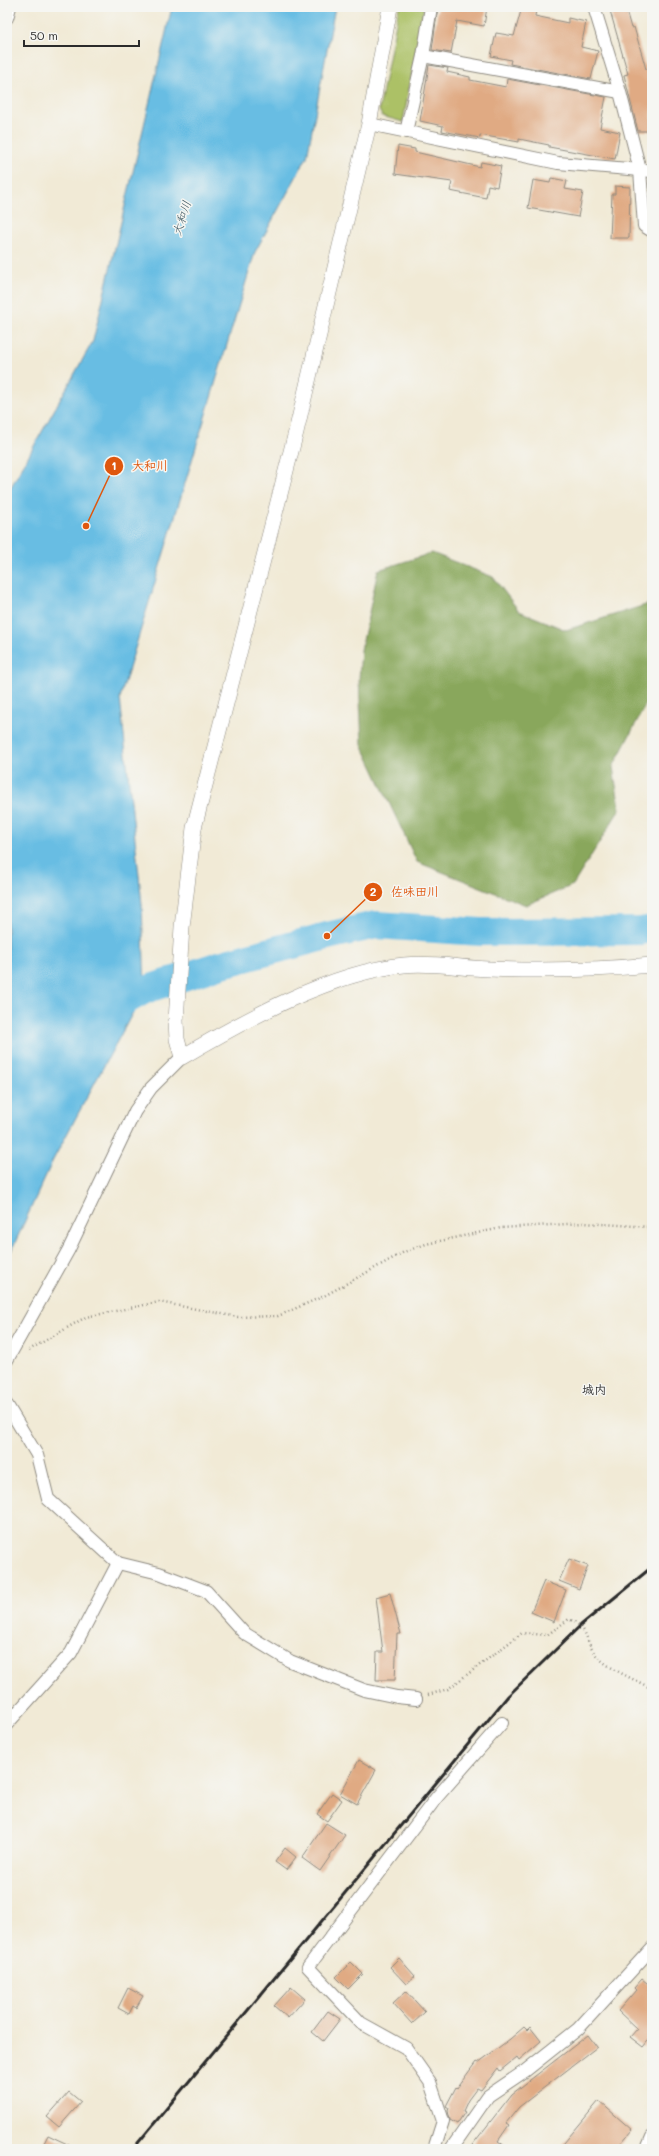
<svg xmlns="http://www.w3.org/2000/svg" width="659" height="2156" font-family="Mali,'Klee One',sans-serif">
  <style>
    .green { fill: #acc166; stroke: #6c7648 }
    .forest { fill: #89a75b; stroke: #5a6943 }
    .water { fill: #67bde3; stroke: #497487 }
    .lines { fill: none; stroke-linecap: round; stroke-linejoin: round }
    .river { stroke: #67bde3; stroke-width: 28 }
    .building { fill: #e0aa83 }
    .minor-casing { stroke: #8e8a80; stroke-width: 14 }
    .tertiary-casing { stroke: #8e8a80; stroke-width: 16 }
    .path { stroke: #8e8a80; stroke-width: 2.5; stroke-dasharray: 1 3; stroke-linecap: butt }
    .minor { stroke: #fff; stroke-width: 12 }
    .tertiary { stroke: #fff; stroke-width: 15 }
    .rail { stroke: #2b2b2b; stroke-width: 3 }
    .labels { text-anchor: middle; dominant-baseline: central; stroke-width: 3; stroke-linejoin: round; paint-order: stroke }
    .water-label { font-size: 12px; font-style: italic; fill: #3d5762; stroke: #f6f6f2 }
    .neighbourhood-label { font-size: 12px; font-weight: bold; fill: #2b2b2b; stroke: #f6f6f2 }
    .leader { fill: none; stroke: #df570e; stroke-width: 1.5 }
    .callout-dot { fill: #df570e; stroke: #f6f6f2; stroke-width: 1.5 }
    .mark-label { font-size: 12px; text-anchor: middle; font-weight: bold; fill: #fff }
    .callout-label { font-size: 12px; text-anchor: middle; font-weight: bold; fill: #df570e; stroke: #f6f6f2; stroke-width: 3; stroke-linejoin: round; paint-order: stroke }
  </style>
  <rect width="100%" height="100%" fill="#f6f6f2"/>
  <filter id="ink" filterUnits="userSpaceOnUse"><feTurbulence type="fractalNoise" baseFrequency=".025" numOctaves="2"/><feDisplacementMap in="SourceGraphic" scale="8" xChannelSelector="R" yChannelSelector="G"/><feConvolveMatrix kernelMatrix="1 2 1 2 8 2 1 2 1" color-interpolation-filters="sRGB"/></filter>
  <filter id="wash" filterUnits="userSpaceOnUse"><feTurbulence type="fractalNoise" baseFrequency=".012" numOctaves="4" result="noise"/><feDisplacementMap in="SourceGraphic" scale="16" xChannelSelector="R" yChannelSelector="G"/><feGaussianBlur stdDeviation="0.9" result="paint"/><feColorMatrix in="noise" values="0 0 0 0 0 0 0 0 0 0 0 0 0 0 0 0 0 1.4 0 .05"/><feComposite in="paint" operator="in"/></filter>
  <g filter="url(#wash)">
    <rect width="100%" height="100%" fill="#f1ead6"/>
    <polygon class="green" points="399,7 424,7 403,122 382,116 379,110"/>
    <polygon class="forest" points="432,553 493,577 519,611 566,630 652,603 652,700 647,702 613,767 620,809 573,885 526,905 417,862 362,745 359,679 361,650 378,570"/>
    <polygon class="water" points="172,7 335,7 307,157 255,252 120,698 142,904 145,990 53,1160 7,1260 7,494 93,341"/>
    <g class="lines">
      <polyline class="river" points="111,1009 145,990 219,965 327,936 376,925 481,932 640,931 652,929"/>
    </g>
    <g id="blocks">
      <g class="building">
        <polygon points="438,7 487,7 484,26 457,21 451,53 432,50"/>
        <polygon points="522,7 536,10 535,16 568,23 568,18 586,22 581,47 598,51 591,79 510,64 511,60 491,56 496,33 514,36"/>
        <polygon points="609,7 625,7 631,28 634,27 646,69 652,67 652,131 638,131 624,75 628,74"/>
        <polygon points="429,65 448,68 447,72 470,77 470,80 506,87 507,79 606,97 600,128 620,132 615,159 549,147 549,145 519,139 519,142 480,135 480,138 442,131 443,126 420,121"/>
        <polygon points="398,146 415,149 415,152 480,167 481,162 501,166 497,187 488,185 486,198 450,191 452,182 395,174"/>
        <polygon points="551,178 567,181 565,189 583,192 578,217 528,208 533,180 550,183"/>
        <polygon points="615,186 630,187 629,238 610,238 612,194 615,194"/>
        <polygon points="569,1559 588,1566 579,1589 559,1581"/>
        <polygon points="544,1581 566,1590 554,1622 531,1612"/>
        <polygon points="390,1593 401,1634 397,1634 395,1680 376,1680 377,1652 383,1652 376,1597"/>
        <polygon points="359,1760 376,1770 357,1804 340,1794"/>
        <polygon points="332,1793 342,1800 327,1821 317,1814"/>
        <polygon points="326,1823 345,1835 320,1871 302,1858"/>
        <polygon points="285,1848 296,1857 286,1870 275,1862"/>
        <polygon points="399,1958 415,1976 406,1984 390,1967"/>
        <polygon points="351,1962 363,1974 348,1989 336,1977"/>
        <polygon points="642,1979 652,1987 652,2036 643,2047 630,2037 637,2029 618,2011 636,1990 634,1988"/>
        <polygon points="291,1987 305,1999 288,2018 274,2006"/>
        <polygon points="128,1988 143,1996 136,2008 133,2006 129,2014 118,2008"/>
        <polygon points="406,1991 425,2012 412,2024 393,2003"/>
        <polygon points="328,2011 340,2019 323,2041 312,2032"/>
        <polygon points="524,2027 527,2030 530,2027 541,2041 519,2060 517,2057 500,2071 498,2068 481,2090 477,2088 468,2100 463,2111 465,2112 457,2124 450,2120 448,2111 449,2108 446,2106 456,2087 457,2088 476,2062 478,2063 510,2039"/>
        <polygon points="588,2035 597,2047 519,2107 506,2123 509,2125 498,2141 509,2149 469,2149 512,2094"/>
        <polygon points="69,2092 81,2102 59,2127 47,2117"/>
        <polygon points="599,2101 632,2130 616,2149 559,2149"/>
        <polygon points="48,2135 78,2149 41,2149"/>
      </g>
    </g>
  </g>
  <g filter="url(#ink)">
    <use href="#blocks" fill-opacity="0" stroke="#8e8a80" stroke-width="1"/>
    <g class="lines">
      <defs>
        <g id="minor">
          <polyline points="594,7 620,92 640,170 644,226 652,231"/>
          <polyline points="7,18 10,7"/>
          <polyline points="423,56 620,92"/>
          <polyline points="369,124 558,163 652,171"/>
          <polyline points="406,132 423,56 431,7"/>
          <polyline points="7,1360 69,1249 135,1111 151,1088 182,1057"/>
          <polyline points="7,1405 37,1455 48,1499 118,1563 159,1573 206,1591 244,1633 290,1661 364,1690 397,1697 416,1699"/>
          <polyline points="7,1724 71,1653 118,1563"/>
          <polyline points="434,2149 443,2121 430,2082 406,2048 361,2023 308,1967 437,1797 502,1723"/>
          <polyline points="451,2149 488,2096 525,2071 578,2029 652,1948"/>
          <polyline points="647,2149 652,2137"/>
        </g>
        <path id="tertiary" d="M390 7 369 124 296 432 194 828 182 927 176 1021 177 1039 182 1057C245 1020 331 972 404 965 432 962 461 968 489 969 544 971 598 970 652 965"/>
      </defs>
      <use href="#minor" class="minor-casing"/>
      <use href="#tertiary" class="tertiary-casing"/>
      <g class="path">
        <polyline points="29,1350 86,1317 159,1302 238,1317 278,1316 324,1296 404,1252 426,1244 501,1228 584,1223 652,1227"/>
        <path d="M428 1695 448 1689 522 1633 547 1635 569 1619C591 1630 583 1639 596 1655 609 1670 635 1679 652 1689"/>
      </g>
      <use href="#minor" class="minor"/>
      <use href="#tertiary" class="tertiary"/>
      <polyline class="rail" points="133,2149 508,1696 581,1625 652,1567"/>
    </g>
  </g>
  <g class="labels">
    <g class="water-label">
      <text transform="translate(181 218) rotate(-72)">大和川</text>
    </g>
    <g class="neighbourhood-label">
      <text x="594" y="1389">城内</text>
    </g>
  </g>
  <path class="leader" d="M86 526L114 466M327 936L373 892"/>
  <g class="callout-dot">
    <circle cx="86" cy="526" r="4"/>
    <circle cx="327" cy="936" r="4"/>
    <circle cx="114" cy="466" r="10"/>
    <circle cx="373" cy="892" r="10"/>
  </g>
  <g class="mark-label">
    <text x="114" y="470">1</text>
    <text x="373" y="896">2</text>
  </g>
  <g class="callout-label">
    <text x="150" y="470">大和川</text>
    <text x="415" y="896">佐味田川</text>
  </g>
  <rect width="659" height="2156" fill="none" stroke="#f6f6f2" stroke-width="24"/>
  <path d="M24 40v6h115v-6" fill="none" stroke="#2b2b2b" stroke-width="2"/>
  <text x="30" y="40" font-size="12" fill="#2b2b2b" stroke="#f6f6f2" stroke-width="3" paint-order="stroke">50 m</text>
</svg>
